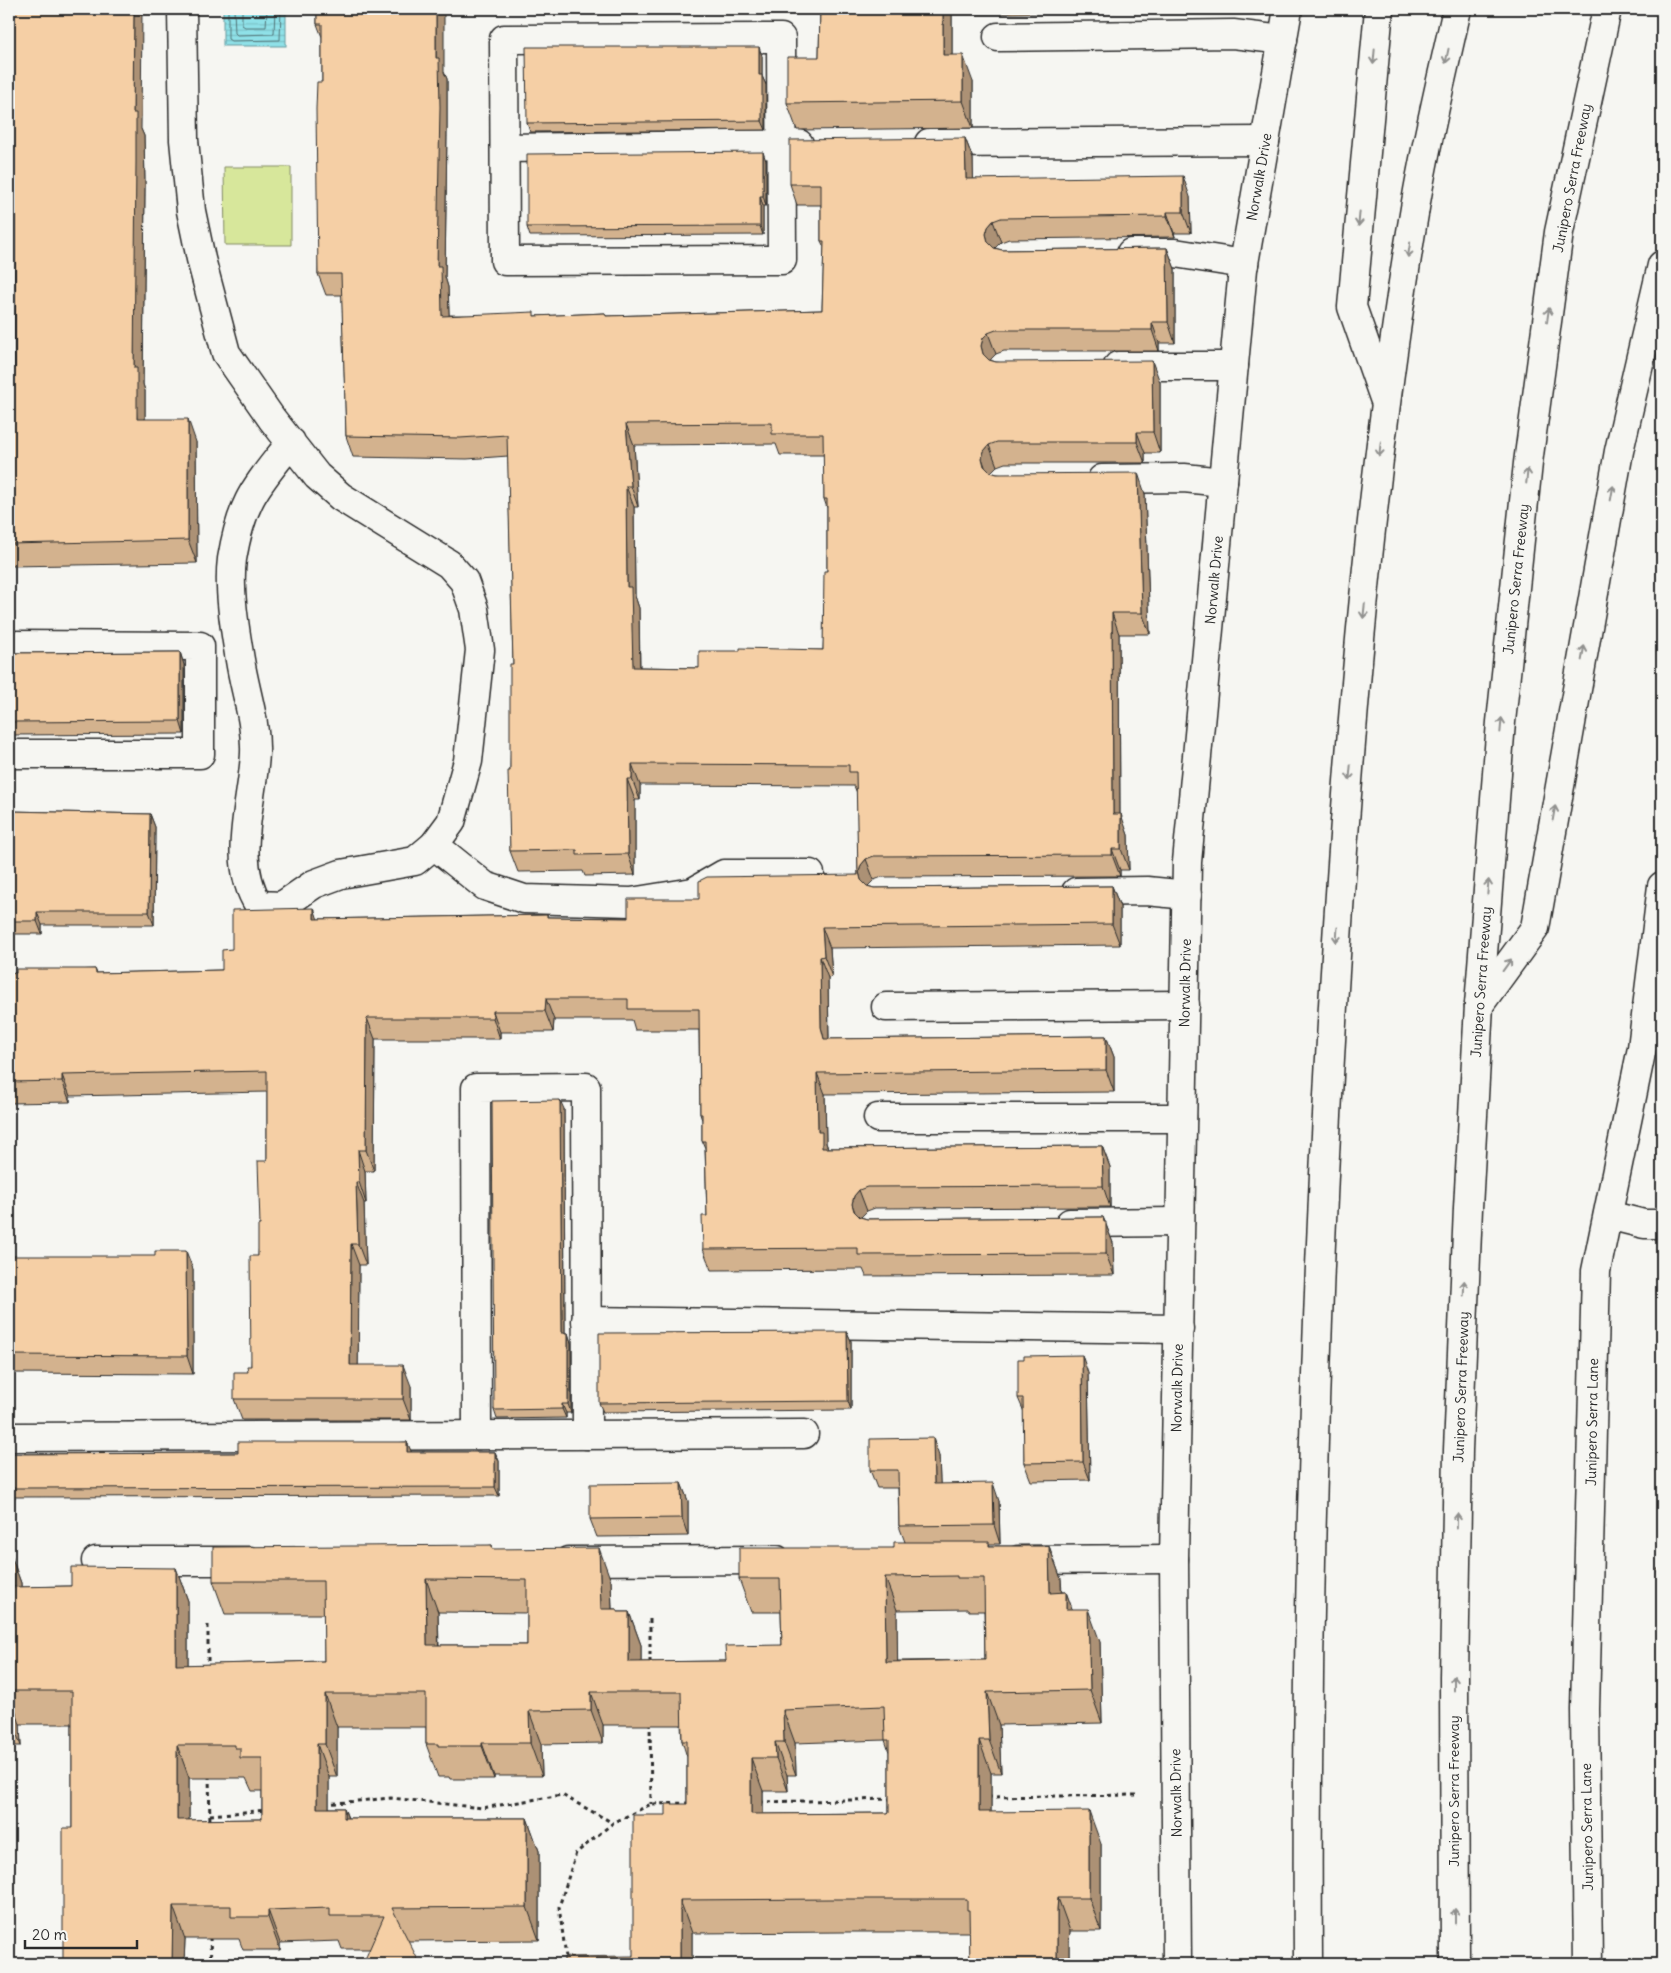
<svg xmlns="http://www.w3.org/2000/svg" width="1671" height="1973" font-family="Delius,sans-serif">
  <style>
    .park { fill: #d7e79b; stroke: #818963 }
    .water { fill: url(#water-rules); stroke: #67989c }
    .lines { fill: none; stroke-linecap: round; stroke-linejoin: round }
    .shore { stroke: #537477; stroke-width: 1 }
    .minor-casing { stroke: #2b2b2b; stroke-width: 31 }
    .highway-casing { stroke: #2b2b2b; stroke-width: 31 }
    .path { stroke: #2b2b2b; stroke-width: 3; stroke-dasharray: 4 4; stroke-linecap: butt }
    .minor { stroke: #f6f6f2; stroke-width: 28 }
    .highway { stroke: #f6f6f2; stroke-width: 28 }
    .wall { fill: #d3b28e; stroke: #2b2b2b; fill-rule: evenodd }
    .shaded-wall { fill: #ac9174; stroke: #2b2b2b }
    .building { fill: #f5cfa5; stroke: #2b2b2b; fill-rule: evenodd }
    .oneway { stroke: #90908e }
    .labels { text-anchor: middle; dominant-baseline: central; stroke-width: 4; stroke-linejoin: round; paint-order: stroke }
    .street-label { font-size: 14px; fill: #2b2b2b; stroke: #f6f6f2 }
  </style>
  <defs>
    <pattern id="water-rules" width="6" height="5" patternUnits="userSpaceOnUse" patternTransform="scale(1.25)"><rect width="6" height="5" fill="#8fe1e8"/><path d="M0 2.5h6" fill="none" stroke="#7cc1c7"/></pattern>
  </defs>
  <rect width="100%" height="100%" fill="#f6f6f2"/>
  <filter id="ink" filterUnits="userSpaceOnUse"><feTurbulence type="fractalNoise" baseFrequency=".02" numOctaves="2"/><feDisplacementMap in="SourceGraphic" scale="10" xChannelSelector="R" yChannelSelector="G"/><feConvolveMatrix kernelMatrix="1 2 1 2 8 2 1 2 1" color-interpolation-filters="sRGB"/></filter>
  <g filter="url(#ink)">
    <polygon class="park" points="224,167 291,167 291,245 225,245"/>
    <rect class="water" x="223" y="9" width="63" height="37"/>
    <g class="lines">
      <g class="shore">
        <polyline points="228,9 228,39 231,41 280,40 281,9"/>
        <polyline points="234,9 235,33 237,35 274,34 275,9"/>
        <polyline points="242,9 242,25 245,27 266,27 267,9"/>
      </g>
      <defs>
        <g id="minor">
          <path d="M182 9 184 140 191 211 201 259 226 353 272 419 317 476 341 497 449 564 464 581 474 609 480 650 468 761 451 822 434 845 415 861 341 874 314 884 282 906 259 905C230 861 253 802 255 753 256 720 245 692 240 660 235 630 228 589 232 559 235 541 241 517 249 501 259 480 277 461 291 442"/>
          <polyline points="998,37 1233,34 1283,40"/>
          <polygon points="781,38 782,260 505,261 504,39"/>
          <polyline points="929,143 1265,141"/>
          <polyline points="505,148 799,144"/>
          <polyline points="1131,253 1175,253 1244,264"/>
          <polyline points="1118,366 1234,366"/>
          <polyline points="1102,479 1184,478 1223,482"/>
          <polyline points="9,645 200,646 200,754 9,754"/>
          <polyline points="434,845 485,886 524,899 631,902 693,892 724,874 810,874"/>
          <polyline points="1076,892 1147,891 1187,895"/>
          <polyline points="886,1007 1185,1005"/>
          <polyline points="878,1118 1182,1118"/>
          <polyline points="1608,1215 1644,1224 1662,1224"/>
          <polyline points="1070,1223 1180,1222"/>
          <polyline points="586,1321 1179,1329"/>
          <polyline points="477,1435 476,1088 586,1087 587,1435"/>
          <polyline points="9,1437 804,1434"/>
          <polyline points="1018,1560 1174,1559"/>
          <polyline points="96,1561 250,1561"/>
          <polyline points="568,1561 777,1560"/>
          <polyline points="1177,1964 1174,1559 1187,862 1243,269 1288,9"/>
          <polyline points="1588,1964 1585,1709 1596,1271 1642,1048 1662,886"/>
        </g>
        <g id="highway">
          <polyline points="1379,9 1352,307 1384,398"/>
          <polyline points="1479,1005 1535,928 1619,451 1662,265"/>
          <path d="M1308 1964C1306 1668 1313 1372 1329 1076 1345 784 1367 490 1416 202 1427 137 1443 73 1457 9"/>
          <polyline points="1455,1964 1454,1677 1458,1450 1468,1208 1479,1005 1501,722 1528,463 1559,232 1607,9"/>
        </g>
      </defs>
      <use href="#minor" class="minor-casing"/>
      <use href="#highway" class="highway-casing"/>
      <g class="path">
        <polyline points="650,1619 650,1666"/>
        <polyline points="208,1625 208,1666"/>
        <polyline points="650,1722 651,1804"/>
        <polyline points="209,1775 210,1824"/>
        <polyline points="988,1797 1137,1795"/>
        <polyline points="760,1802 892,1799"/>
        <polyline points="325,1804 391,1798 482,1808 562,1795 613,1823"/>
        <polyline points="210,1815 267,1810"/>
        <polyline points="210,1937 211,1964"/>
        <polyline points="416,1963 451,1964"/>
        <polyline points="571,1964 566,1957 559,1907 576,1853 613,1823 651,1804 689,1803"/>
        <polyline points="689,1964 699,1964"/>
        <polyline points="1066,1964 1137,1962"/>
      </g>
      <use href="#minor" class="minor"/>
      <use href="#highway" class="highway"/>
    </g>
    <g class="wall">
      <polygon points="9,9 141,129 144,136 145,185 143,384 145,391 145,419 196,442 197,563 9,566 9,419 12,419 15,368 15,203 12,74 9,74"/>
      <path d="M317 9 444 72 447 79V128L445 277 448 287 449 315 536 316 605 313 606 316 822 310 824 247 821 241V205H797L790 184 965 138 973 159V179L1190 197 1191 233H1174L1175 237 1009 239 1001 242 995 248 1002 250 1167 248 1175 269V343H1159V351H1004L996 354 990 360 996 362 1160 382V453H1145V463H1005L997 466 991 472 997 474 1145 494 1150 634H1119L1120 814 1128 835 1129 870H1120V876L882 877 874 880 868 886 874 888 1112 886 1120 907V945L830 948 832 977 828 978 829 1039 1106 1036 1114 1057V1092L825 1094 826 1143 828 1148 1102 1146 1110 1167V1207L875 1208 867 1211 861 1217 867 1219 1103 1217 1113 1243 1114 1275 866 1276 863 1269 711 1270 703 1249 707 1216 705 1148 702 1141V1120L700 1114 699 1030H635L632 1020H554L553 1032H500V1039H375L374 1171H365L366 1203H364L366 1265H359L358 1365 411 1386V1420H242L234 1399 251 1366 260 1225 267 1161V1092L70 1096V1102L9 1103V973L95 969 97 973 222 970 232 949 314 908 317 919 547 915 548 917 628 918 699 899 858 875 857 793 854 786 640 785V800H635V875L585 876 583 871 518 872 510 851V771L513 664 508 456 467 459 353 457 346 436 342 295H326L318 274 322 82V37L317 24ZM776 444 780 455H824V499L827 508V571L823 650 740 651 699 668 640 667 639 608 635 596 634 507H638L634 445Z"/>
      <polygon points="820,9 1220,9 1220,10 952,14 952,55 973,82 973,128 797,130 787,103 819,57"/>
      <polygon points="762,56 762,76 766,85 766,130 530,132 527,123"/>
      <polygon points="766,161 766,206 763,206 763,235 530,236 527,227"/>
      <polygon points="180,652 184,665 184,734 9,735 9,653"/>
      <polygon points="9,811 150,814 155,827 154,925 42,925 42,934 9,934"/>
      <polygon points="564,1109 565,1333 568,1333 571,1343 571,1413 566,1413 566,1418 497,1419 494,1410"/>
      <polygon points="9,1256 193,1269 193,1374 9,1373"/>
      <polygon points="847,1332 851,1341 851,1410 603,1412 599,1403"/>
      <polygon points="1088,1373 1090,1480 1031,1481 1024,1463 1024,1412 1018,1398"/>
      <polygon points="407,1442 411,1452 495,1452 499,1461 499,1496 9,1497 9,1454 238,1453"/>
      <path d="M939 1456 940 1484 999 1501 1000 1544H989L990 1546H1049L1061 1579 1062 1592H1066L1072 1609 1100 1642 1102 1723 999 1725 1001 1773H991V1812L1101 1844V1931H1070L1069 1942V1964H970V1932H843L692 1933V1964L633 1956 666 1815 687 1804V1757L682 1741 681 1725H603V1743L541 1744 542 1776H494V1779H450L449 1777H438L426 1744V1727H337V1777H329V1808H344L348 1818H527L539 1851V1940L409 1941 369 1949H342L339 1941 280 1943V1950H243L239 1939H185L184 1964H63L72 1828V1724H20L21 1746H9V1550L21 1583V1587L71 1586 176 1568 188 1601V1665L324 1661V1614H225L213 1581 492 1545 493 1549 611 1581 612 1609H617L618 1612H629L641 1645V1662L726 1661 782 1645 781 1612H751L739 1579 894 1548 905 1542 899 1526 898 1488H877L870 1470ZM968 1609 969 1611H984L985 1660 897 1661V1610ZM438 1612 527 1613V1645H439ZM885 1740 889 1752V1813L763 1814V1791H788L787 1775H796L795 1743ZM189 1778H246L252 1791H262V1819L189 1820Z"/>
      <polygon points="681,1483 688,1501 688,1536 597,1537 590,1519"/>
    </g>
    <g class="shaded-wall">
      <polygon points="134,9 142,9 141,129 144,136 145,185 143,384 145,391 145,442 137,419 134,368 133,113"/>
      <polygon points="436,9 444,9 444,72 447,79 447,128 445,277 448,287 450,337 442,316 437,266"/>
      <polygon points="943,9 951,9 952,14 952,82 943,55"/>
      <polygon points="759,47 762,56 762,76 766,85 766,130 762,121 759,75"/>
      <polygon points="963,55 973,82 973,128 963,101"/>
      <polygon points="965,138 973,159 974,200 966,179"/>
      <polygon points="763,152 766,161 766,206 763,196"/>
      <polygon points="1183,176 1190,197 1191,233 1183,212"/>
      <polygon points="760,196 763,206 763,235 760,226"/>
      <polygon points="1167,212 1174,233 1175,237 1167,216"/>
      <polygon points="993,221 1001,242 995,248 993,255 988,242 986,234 988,227"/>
      <polygon points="1167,248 1175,269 1175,343 1168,322"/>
      <polygon points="1152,322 1159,343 1159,351 1152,330"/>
      <polygon points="988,333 996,354 991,359 988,367 983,354 981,346 983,338"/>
      <polygon points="1152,361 1160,382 1160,453 1153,432"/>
      <polygon points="188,419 196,442 197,563 188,540"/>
      <polygon points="626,424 634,445 638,507 631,486"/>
      <polygon points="1137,432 1145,453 1145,463 1137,442"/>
      <polygon points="989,445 997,466 991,472 992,487 982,458 984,451"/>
      <polygon points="1138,473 1145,494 1150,634 1142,613"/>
      <polygon points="626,486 634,507 635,596 639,608 640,688 633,667 627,587"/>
      <polygon points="1112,613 1119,634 1120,835 1113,814"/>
      <polygon points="180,652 184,665 184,734 180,721"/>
      <polygon points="632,764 640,785 640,800 632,779"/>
      <polygon points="627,779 635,800 635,875 628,854"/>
      <polygon points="150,814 155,827 154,925 149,912"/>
      <polygon points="1121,814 1128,835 1129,870 1121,849"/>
      <polygon points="1112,849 1120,870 1120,876 1112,855"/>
      <polygon points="866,859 874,880 868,886 866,893 861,880 859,872 861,865"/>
      <polygon points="1112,886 1120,907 1120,945 1112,924"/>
      <polygon points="314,908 321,929 314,919"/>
      <polygon points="37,912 42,925 42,934 37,921"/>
      <polygon points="822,927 830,948 832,977 824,956"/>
      <polygon points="820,957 828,978 829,1048 824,1039 821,1027"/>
      <polygon points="546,999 554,1020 553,1032 545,1011"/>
      <polygon points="493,1011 500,1032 500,1039 493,1018"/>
      <polygon points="367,1018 375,1039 374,1171 366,1150"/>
      <polygon points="1106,1036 1114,1057 1114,1092 1106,1070"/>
      <polygon points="817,1073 825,1094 826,1143 830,1154 822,1148 818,1132"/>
      <polygon points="62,1075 70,1096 70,1102 62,1081"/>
      <polygon points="560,1100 564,1109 565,1343 562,1333"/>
      <polygon points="1102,1146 1110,1167 1110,1207 1103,1186"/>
      <polygon points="358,1150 365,1171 366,1203 359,1182"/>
      <polygon points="356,1182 364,1203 366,1265 358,1244"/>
      <polygon points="859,1190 867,1211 861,1217 862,1232 852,1204 854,1196"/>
      <polygon points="1103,1217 1113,1243 1114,1275 1106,1254"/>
      <polygon points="351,1244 359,1265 358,1386 350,1365"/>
      <polygon points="186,1251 193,1269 193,1374 187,1356"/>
      <polygon points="847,1332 851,1341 851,1410 848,1401"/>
      <polygon points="568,1333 571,1343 571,1413 568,1404"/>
      <polygon points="1082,1355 1088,1373 1090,1480 1083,1462"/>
      <polygon points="403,1365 411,1386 411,1420 403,1399"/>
      <polygon points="562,1404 566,1413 566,1418 562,1409"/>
      <polygon points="933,1438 939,1456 941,1503 934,1484"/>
      <polygon points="407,1442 411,1451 411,1461 407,1452"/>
      <polygon points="495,1452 499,1461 499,1496 495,1487"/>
      <polygon points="681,1483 688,1501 688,1536 682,1518"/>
      <polygon points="993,1483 999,1501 1000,1544 994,1525"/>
      <polygon points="1049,1546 1061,1579 1062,1626 1050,1593"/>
      <polygon points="599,1548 611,1581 613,1642 601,1609"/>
      <polygon points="9,1550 21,1583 22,1620 10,1587"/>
      <polygon points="176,1568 188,1601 188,1698 176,1665"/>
      <polygon points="885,1577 897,1610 898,1695 886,1662"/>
      <polygon points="426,1579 438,1612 439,1678 427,1645"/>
      <polygon points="1066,1592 1078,1625 1066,1609"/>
      <polygon points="1088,1609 1100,1642 1102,1723 1090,1690"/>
      <polygon points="629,1612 641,1645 641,1692 629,1662"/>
      <polygon points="9,1691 20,1724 21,1746 9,1713"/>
      <polygon points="591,1692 603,1725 603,1743 591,1710"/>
      <polygon points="987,1692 999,1725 1001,1773 989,1740"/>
      <polygon points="325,1694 337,1727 337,1777 325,1744"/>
      <polygon points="783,1710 795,1743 796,1775 784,1742"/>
      <polygon points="529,1711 541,1744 542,1776 530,1743"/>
      <polygon points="979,1740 991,1773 991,1834 979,1812"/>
      <polygon points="775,1742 787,1775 788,1791 776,1758"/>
      <polygon points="482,1743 494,1776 494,1779 482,1746"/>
      <polygon points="317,1744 329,1777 329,1841 317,1808"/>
      <polygon points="177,1745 189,1778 189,1853 177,1820"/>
      <polygon points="751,1758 763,1791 763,1847 751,1814"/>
      <polygon points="344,1808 356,1841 344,1818"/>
      <polygon points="1089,1811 1101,1844 1101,1931 1089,1898"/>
      <polygon points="527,1818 539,1851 539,1940 527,1907"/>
      <polygon points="1058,1898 1070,1931 1069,1942 1069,1964 1057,1964 1057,1909"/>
      <polygon points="680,1900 692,1933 692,1964 680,1964"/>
      <polygon points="173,1906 185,1939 184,1964 172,1964"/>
      <polygon points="268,1910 280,1943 280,1950 268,1917"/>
    </g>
    <g class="building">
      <polygon points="9,9 134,9 133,113 136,113 136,162 134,368 137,368 137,419 188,419 188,540 9,544 9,419 12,419 12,368 15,368 15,203 11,51 9,51"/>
      <path d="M317 9H436V58H439L440 107 437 266H441L442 316 534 312V316L605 313 606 316 822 310 824 241H821V184H790V140L965 138 966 179 1183 176V212H1167V216L1001 218 993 221 988 227 986 234 988 242 994 248 1002 250 1167 248 1168 322H1152V330H996L988 333 983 338 981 346 983 354 989 360 996 362 1152 361 1153 432H1137V442H997L989 445 984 451 982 458 984 466 990 472 997 474 1138 473 1142 613H1112L1113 814H1121V849H1112V855L874 856 866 859 861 865 859 872 861 880 867 886 874 888 1112 886V924L822 927 824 956 820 957 821 1027 824 1039 1106 1036V1070L817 1073 818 1132H822V1148L1102 1146 1103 1186 867 1187 859 1190 854 1196 852 1204 854 1211 860 1217 867 1219 1103 1217 1104 1222H1106V1254L858 1255V1248L703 1249 702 1216H707L705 1141H702V1114H700L699 1009H628V999H546L545 1011H493V1018H367L366 1150H358L359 1182H356L358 1244H351L350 1365H403V1399H234V1372H248L247 1366H251L250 1256H258V1225H260L258 1161H267V1071L62 1075V1081L9 1082V973H16V969H95L96 973 222 970V950L232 949V910L314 908V919L547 915V917L628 918V899H699V881L707 877 858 875 856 772H849V765L632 764V779H627L628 854 577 855V850L510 851 508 771H510V664H513L507 435 460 438 346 436 341 274H318L316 109 317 82H322V24H317ZM772 423V434H823L824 499H827V571H824L823 650 740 648V651H699V668L633 667 631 587H627L626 486H631L626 424Z"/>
      <polygon points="820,9 943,9 943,55 963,55 963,101 787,103 787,57 819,57"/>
      <polygon points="526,47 759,47 759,75 762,75 762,121 527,123"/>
      <polygon points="763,152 763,196 760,196 760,226 527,227 527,154"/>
      <polygon points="180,652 180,721 9,722 9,653"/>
      <polygon points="9,811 150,814 149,912 37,912 37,921 9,921"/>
      <polygon points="560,1100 562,1333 568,1333 568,1404 562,1404 562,1409 494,1410 492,1101"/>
      <polygon points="155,1251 186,1251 187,1356 9,1355 9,1256 155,1256"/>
      <polygon points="847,1332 848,1401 599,1403 599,1333"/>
      <polygon points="1082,1355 1083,1462 1024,1463 1023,1398 1018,1398 1018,1359 1024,1359 1024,1356"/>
      <polygon points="933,1438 934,1484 993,1483 994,1525 899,1526 898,1470 870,1470 870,1439"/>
      <polygon points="238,1442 407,1442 407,1452 495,1452 495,1487 9,1488 9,1454 238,1453"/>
      <polygon points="681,1483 682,1518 590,1519 590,1484"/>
      <polygon points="1662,1536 1662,1550 1659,1537"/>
      <path d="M894 1542H989V1546H1049L1050 1593 1066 1592V1609H1088L1090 1690 987 1692 989 1740H979V1812L1089 1811V1898H1058L1057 1909V1964H970L969 1910H967V1899H831L680 1900V1964H564V1957L633 1956V1815H666V1804H687V1741H682L681 1692H591V1710L529 1711 530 1743H482V1746H438V1744H426V1694H325V1744H317V1808H344V1818H527V1907L392 1908 420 1964H363L384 1916H330V1908L268 1910V1917H231V1906H173L172 1964H63V1828H72V1691H9V1550L10 1587 71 1586V1567L176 1568V1665L324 1661 323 1581H213V1547L492 1545V1549L599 1548 601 1609H617V1612H629V1662L726 1661 725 1646 782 1645 780 1579H739V1548H894ZM957 1576V1578H984L985 1660 886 1662 885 1577ZM426 1579 527 1580V1645H427ZM884 1706 885 1740H889V1813L751 1814V1758H776L775 1742H784L783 1710ZM177 1745H235V1748H240V1758H262V1819L177 1820Z"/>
      <polygon points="1662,1568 1662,1596 1657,1569"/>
      <polygon points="1659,1612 1662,1612 1662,1629"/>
      <polygon points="1662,1693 1662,1707 1658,1694"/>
      <polygon points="1662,1754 1662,1763 1659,1755"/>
      <polygon points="1659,1842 1662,1842 1662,1850"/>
      <polygon points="1659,1926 1662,1926 1662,1964 1655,1964 1655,1962 1659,1962"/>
    </g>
    <defs><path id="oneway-shaft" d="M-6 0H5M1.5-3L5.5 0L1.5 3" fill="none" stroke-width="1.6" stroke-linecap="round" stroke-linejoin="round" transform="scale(1.25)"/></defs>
    <g class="oneway">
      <use href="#oneway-shaft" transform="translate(1447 56) rotate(102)"/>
      <use href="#oneway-shaft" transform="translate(1374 57) rotate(95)"/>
      <use href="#oneway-shaft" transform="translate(1359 219) rotate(95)"/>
      <use href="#oneway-shaft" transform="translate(1409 250) rotate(99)"/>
      <use href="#oneway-shaft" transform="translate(1548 315) rotate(-82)"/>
      <use href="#oneway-shaft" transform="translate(1380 449) rotate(96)"/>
      <use href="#oneway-shaft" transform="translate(1527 476) rotate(-84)"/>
      <use href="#oneway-shaft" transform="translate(1612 493) rotate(-80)"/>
      <use href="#oneway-shaft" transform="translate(1364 611) rotate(96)"/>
      <use href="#oneway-shaft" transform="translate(1583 653) rotate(-80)"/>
      <use href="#oneway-shaft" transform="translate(1501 725) rotate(-85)"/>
      <use href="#oneway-shaft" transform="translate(1350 773) rotate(95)"/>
      <use href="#oneway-shaft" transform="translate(1554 813) rotate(-80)"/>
      <use href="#oneway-shaft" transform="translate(1488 887) rotate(-85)"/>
      <use href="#oneway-shaft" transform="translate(1337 935) rotate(93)"/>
      <use href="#oneway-shaft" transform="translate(1507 965) rotate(-54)"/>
      <use href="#oneway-shaft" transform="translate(1464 1288) rotate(-88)"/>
      <use href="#oneway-shaft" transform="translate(1457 1521) rotate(-89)"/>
      <use href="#oneway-shaft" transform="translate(1454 1683) rotate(-90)"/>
      <use href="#oneway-shaft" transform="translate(1455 1916) rotate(-90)"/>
    </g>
  </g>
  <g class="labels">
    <g class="street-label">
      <text transform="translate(1259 177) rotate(-80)">Norwalk Drive</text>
      <text transform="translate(1572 178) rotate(-79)">Junipero Serra Freeway</text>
      <text transform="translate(1516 579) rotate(-84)">Junipero Serra Freeway</text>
      <text transform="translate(1214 580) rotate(-85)">Norwalk Drive</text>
      <text transform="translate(1481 982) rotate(-86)">Junipero Serra Freeway</text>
      <text transform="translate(1185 983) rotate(-89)">Norwalk Drive</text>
      <text transform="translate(1461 1387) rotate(-88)">Junipero Serra Freeway</text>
      <text transform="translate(1177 1388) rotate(-89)">Norwalk Drive</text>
      <text transform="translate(1592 1422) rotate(-89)">Junipero Serra Lane</text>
      <text transform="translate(1454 1791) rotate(-90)">Junipero Serra Freeway</text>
      <text transform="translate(1176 1793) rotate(-91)">Norwalk Drive</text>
      <text transform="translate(1587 1827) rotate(-91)">Junipero Serra Lane</text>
    </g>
  </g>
  <rect width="1671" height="1973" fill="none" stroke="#f6f6f2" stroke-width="30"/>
  <rect x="15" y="15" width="1641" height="1943" fill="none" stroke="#2b2b2b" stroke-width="2" filter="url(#ink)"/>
  <path d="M25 1940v8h112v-8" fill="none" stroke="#2b2b2b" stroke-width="2.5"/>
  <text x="32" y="1940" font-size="15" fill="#2b2b2b" stroke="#f6f6f2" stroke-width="4" paint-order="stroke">20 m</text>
</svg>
